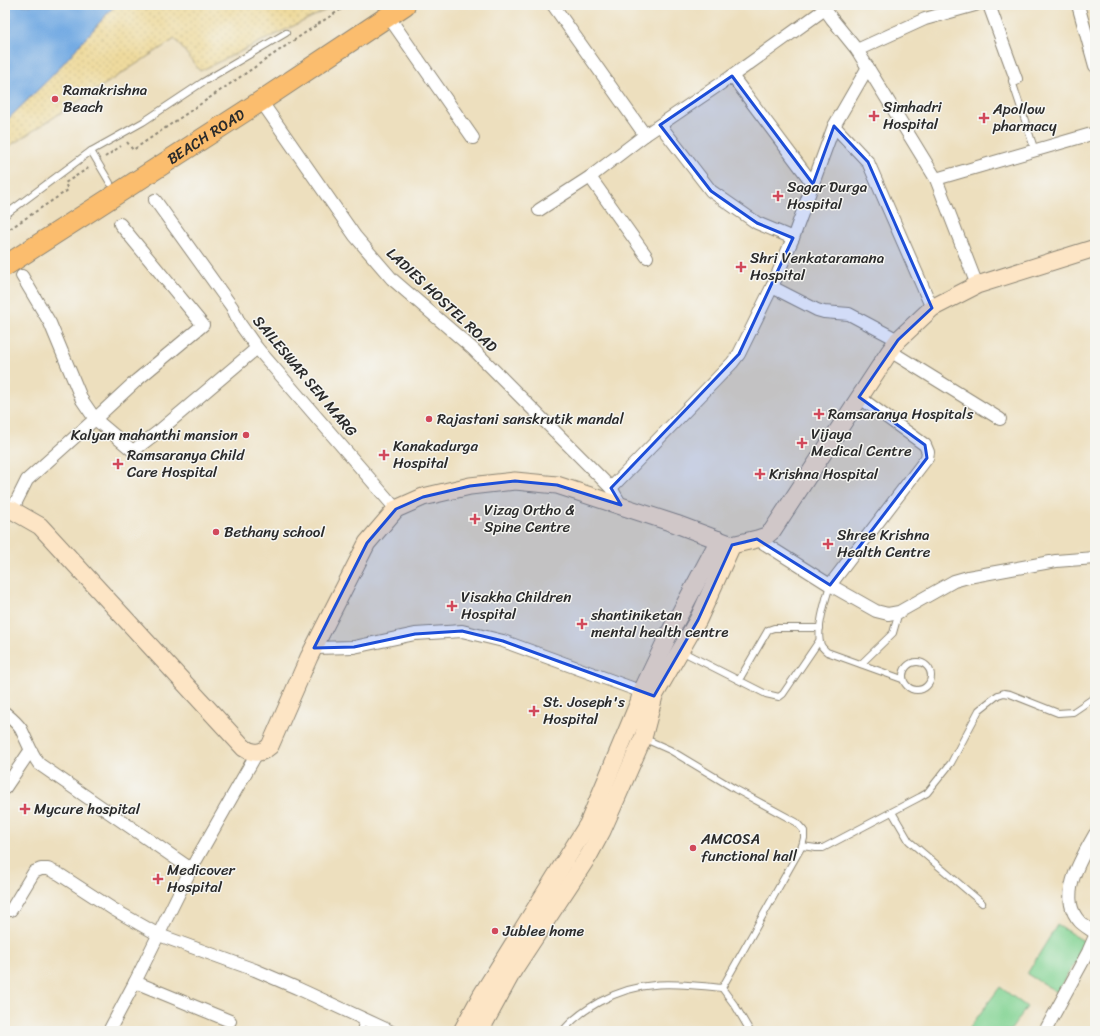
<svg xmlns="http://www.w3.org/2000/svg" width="1100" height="1036" font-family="Sriracha,sans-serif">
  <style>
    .grass { fill: #84d494; stroke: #588060 }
    .sand { fill: url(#sand-dots); stroke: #8c8264 }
    .water { fill: #75abe3; stroke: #506b87 }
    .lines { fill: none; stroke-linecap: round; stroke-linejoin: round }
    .lane-casing { stroke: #8c8574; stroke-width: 8 }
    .street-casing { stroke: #8c8574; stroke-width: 14 }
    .secondary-casing { stroke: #8c8574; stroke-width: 19 }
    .primary-casing { stroke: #8c8574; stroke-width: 22 }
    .path { stroke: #8c8574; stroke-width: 2; stroke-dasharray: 3 3; stroke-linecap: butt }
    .lane { stroke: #fff; stroke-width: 6 }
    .street { stroke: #fff; stroke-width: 12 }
    .secondary { stroke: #fde5c5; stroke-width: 17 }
    .primary { stroke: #fbbd6e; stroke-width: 20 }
    .marked { fill: #1d4ed8; fill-opacity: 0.2; stroke: #1d4ed8; stroke-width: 3; stroke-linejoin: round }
    .poi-dot { fill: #d1495b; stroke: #f6f6f2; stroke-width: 1.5 }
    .labels { text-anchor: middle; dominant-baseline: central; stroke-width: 3; stroke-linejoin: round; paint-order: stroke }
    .poi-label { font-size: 15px; fill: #2b2b2b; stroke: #f6f6f2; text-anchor: start }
    .street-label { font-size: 15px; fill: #2b2b2b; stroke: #f6f6f2 }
  </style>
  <defs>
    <pattern id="sand-dots" width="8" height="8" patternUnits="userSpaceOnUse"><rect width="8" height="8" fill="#eeda9e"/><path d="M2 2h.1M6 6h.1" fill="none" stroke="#cb8" stroke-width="1.8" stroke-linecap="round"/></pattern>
  </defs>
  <rect width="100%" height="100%" fill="#f6f6f2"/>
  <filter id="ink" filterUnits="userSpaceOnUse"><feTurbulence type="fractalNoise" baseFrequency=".025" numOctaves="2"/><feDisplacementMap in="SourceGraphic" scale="8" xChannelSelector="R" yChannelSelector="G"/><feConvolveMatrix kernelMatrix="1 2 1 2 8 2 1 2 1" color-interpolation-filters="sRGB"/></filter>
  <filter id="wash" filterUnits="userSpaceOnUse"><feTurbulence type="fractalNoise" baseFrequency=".012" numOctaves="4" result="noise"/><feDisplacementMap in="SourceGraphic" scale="16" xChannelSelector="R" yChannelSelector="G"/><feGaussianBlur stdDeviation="0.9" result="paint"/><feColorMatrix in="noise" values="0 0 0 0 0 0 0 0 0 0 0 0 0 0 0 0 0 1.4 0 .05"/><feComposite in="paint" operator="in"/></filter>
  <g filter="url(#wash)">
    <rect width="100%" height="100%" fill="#eddfbe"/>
    <g class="grass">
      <polygon points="1057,925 1087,943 1057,992 1027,974"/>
      <polygon points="1000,987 1027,1007 1010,1031 967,1031"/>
    </g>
    <polygon class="sand" points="115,5 337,5 200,71 175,39 5,149 5,122 52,76"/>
    <polygon class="water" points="5,5 115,5 52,76 5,122"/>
  </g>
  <g filter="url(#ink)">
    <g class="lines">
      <defs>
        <g id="lane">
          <polyline points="1012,81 1035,151"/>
          <polyline points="91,151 143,122 203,82 286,33"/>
          <polyline points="5,215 91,151 110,183"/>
          <path d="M830 585C826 598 815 633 821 645 822 648 825 650 827 652L902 679"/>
          <polyline points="681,651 766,694 779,697 783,694 819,641"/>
          <circle cx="917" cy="676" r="14"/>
          <polyline points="861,664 893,633 899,612"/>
          <polyline points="739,680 768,630 774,628 820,628"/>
          <polyline points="643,738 670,750 735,789 796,822 804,831 804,838 802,846 722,988 736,1007 750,1031"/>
          <polyline points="892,812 909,841 982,903"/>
          <polyline points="802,846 816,848 823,848 920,797 927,793 951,763 979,710 998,695 1004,693 1010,694 1058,713 1073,712 1095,697"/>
          <polyline points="360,1031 363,1019"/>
          <path d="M563 1031C573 1018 585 1010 599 1002 641 979 676 983 722 988"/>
        </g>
        <g id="street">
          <polyline points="553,5 645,135"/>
          <polyline points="822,5 832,19 857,50 936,179 977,285"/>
          <polyline points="989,5 1016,79"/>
          <polyline points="1078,5 1095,66"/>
          <polyline points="388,16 473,138"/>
          <polyline points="857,50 925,19 975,5"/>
          <polyline points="732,76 825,9"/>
          <polyline points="261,101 355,236 392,279 473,349 611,488 621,505"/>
          <polyline points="660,125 711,191 757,223 793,238"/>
          <polyline points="834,126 868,162 932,308"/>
          <polyline points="590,177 647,257"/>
          <polyline points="936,179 1095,133"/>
          <polyline points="155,200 232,307 240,324 257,348 396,509"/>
          <polyline points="539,210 590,177 645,135 732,76 813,184"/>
          <polyline points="120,224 203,325 137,380 95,419 133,451 159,431 257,348"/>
          <polyline points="772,287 817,310 824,312 849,314 898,340"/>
          <polyline points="890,351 1000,419"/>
          <polyline points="611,488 732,363 739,354 772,287 793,238 834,126 868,67"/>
          <polyline points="12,510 27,480 95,419 82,400 50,323 22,276"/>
          <polyline points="757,539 830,585 876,611 888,614 899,612 954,581 968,577 1056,561 1095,558"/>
          <polyline points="830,585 927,458 928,452 925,445 859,397"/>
          <polyline points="314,648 354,647 415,634 462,631 503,641 648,694"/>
          <path d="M5 713C11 718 17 723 21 729 27 741 31 753 39 764L191 869"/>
          <polyline points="5,788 30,751"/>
          <path d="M1095 834C1082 857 1056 897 1080 922 1084 926 1090 929 1095 933"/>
          <polyline points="11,910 34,872 41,869 48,869 59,874 113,909 159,935 255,970 297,988 390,1031"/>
          <polyline points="135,982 230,1021"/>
          <polyline points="109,1031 135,982 191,869 257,753"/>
          <polyline points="1045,1031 1088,952 1095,936"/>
        </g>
        <g id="secondary">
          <path d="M5 509 12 510 40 526 244 748C253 754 261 754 270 746L309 657 367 543 396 509 423 497 470 486 515 481 557 485 676 524 732 545 757 539 766 536 772 531 890 351 898 340 932 308 977 285 1095 248"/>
          <polyline points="462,1031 481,996 588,824 639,702 642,691 668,636 719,540"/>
          <polyline points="480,1031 514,969 589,855 602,831 643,738 654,696 698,620 732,545"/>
        </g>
        <g id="primary">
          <path id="s1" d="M5 266 261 101 405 5"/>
        </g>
      </defs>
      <use href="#lane" class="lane-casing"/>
      <use href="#street" class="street-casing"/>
      <use href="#secondary" class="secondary-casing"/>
      <use href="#primary" class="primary-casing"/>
      <g class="path">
        <polyline points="127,142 133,150 318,24 348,5"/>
        <polyline points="105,157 121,146"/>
        <polyline points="5,232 68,190 65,183 90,167"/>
      </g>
      <use href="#lane" class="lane"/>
      <use href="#street" class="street"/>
      <use href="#secondary" class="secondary"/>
      <use href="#primary" class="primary"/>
    </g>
  </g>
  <path class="marked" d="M732 76 813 184 834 126 868 162 932 308 898 340 859 397 925 445 927 458 830 585 757 539 732 545 698 620 654 696 503 641 462 631 415 634 354 647 314 648 367 543 396 509 423 497 470 486 515 481 557 485 621 505 611 488 739 354 793 238 757 223 711 191 660 125Z"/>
  <g class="poi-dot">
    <circle cx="55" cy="99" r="4"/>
    <path d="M872 110h4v4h4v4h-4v4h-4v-4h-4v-4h4z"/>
    <path d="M982 112h4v4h4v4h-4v4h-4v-4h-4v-4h4z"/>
    <path d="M776 190h4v4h4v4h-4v4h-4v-4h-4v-4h4z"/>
    <path d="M739 261h4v4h4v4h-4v4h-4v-4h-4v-4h4z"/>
    <path d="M817 408h4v4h4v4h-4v4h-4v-4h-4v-4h4z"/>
    <circle cx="429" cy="419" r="4"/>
    <circle cx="246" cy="435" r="4"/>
    <path d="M800 437h4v4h4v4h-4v4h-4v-4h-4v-4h4z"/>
    <path d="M382 449h4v4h4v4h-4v4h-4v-4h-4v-4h4z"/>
    <path d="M116 458h4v4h4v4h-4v4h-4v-4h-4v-4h4z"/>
    <path d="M758 468h4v4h4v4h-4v4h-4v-4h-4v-4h4z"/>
    <path d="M473 513h4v4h4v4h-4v4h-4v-4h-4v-4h4z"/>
    <circle cx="216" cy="532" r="4"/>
    <path d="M826 538h4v4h4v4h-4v4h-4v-4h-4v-4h4z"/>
    <path d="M450 600h4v4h4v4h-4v4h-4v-4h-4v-4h4z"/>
    <path d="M580 618h4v4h4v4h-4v4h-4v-4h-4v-4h4z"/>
    <path d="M532 705h4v4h4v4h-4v4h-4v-4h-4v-4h4z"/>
    <path d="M23 803h4v4h4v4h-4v4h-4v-4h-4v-4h4z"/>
    <circle cx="693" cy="848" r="4"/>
    <path d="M156 873h4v4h4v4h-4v4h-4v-4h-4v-4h4z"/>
    <circle cx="495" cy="931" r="4"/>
  </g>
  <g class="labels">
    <g class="poi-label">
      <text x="63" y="90">Ramakrishna<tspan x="63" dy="17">Beach</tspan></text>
      <text x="883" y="107">Simhadri<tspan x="883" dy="17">Hospital</tspan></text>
      <text x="993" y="109">Apollow<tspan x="993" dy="17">pharmacy</tspan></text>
      <text x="787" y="187">Sagar Durga<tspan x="787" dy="17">Hospital</tspan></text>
      <text x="750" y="258">Shri Venkataramana<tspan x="750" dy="17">Hospital</tspan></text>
      <text x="828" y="414">Ramsaranya Hospitals</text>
      <text x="437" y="419">Rajastani sanskrutik mandal</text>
      <text x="811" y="434">Vijaya<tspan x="811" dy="17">Medical Centre</tspan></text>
      <text x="238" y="435" text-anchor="end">Kalyan mahanthi mansion</text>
      <text x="393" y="446">Kanakadurga<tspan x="393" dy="17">Hospital</tspan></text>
      <text x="127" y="455">Ramsaranya Child<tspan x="127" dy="17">Care Hospital</tspan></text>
      <text x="769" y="474">Krishna Hospital</text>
      <text x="484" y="510">Vizag Ortho &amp;<tspan x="484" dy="17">Spine Centre</tspan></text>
      <text x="224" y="532">Bethany school</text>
      <text x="837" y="535">Shree Krishna<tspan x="837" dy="17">Health Centre</tspan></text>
      <text x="461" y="597">Visakha Children<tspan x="461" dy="17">Hospital</tspan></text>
      <text x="591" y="615">shantiniketan<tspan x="591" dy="17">mental health centre</tspan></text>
      <text x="543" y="702">St. Joseph's<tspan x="543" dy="17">Hospital</tspan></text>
      <text x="34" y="809">Mycure hospital</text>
      <text x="701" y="839">AMCOSA<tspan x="701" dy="17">functional hall</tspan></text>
      <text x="167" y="870">Medicover<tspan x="167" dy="17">Hospital</tspan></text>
      <text x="503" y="931">Jublee home</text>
    </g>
    <g class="street-label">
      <text stroke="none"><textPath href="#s1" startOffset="239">BEACH ROAD</textPath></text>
      <text transform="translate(442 300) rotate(43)">LADIES HOSTEL ROAD</text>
      <text transform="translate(305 376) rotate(50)">SAILESWAR SEN MARG</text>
    </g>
  </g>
  <rect width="1100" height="1036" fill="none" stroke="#f6f6f2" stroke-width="20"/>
</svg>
